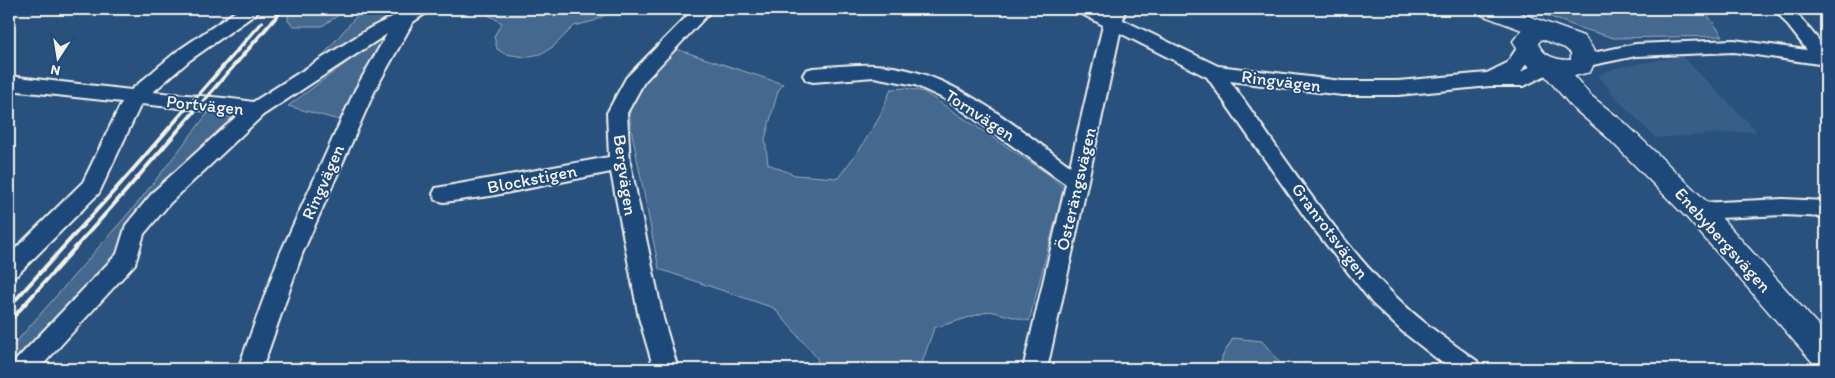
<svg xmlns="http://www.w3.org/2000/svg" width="1835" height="378" font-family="Itim,sans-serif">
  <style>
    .built { fill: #375d86 }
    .green { fill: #45688e; stroke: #9cacbb }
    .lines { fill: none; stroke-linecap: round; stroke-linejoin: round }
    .minor-casing { stroke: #f4f1e8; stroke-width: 4 }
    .secondary-casing { stroke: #f4f1e8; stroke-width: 3 }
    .minor { fill: #1f4a7a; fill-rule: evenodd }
    .secondary { fill: #1f4a7a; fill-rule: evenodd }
    .rail { stroke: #f4f1e8; stroke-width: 4 }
    .labels { text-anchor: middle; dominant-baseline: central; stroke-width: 4; stroke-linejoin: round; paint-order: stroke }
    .street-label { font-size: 18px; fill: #f4f1e8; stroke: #1f4a7a }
  </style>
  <rect width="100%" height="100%" fill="#28517e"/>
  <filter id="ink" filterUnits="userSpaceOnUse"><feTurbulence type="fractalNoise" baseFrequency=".02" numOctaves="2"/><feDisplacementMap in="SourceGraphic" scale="10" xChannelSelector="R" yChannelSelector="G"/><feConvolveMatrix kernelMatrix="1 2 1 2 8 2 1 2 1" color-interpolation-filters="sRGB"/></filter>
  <g filter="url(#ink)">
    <polygon class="built" points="1682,56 1757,131 1656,138 1618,100 1598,75 1619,67"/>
    <g class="green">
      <polygon points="294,9 348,9 322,26 294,26 288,21 288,16"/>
      <polygon points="366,9 404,9 328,58 325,53 354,19"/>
      <polygon points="478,9 616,9 594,21 574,26 553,47 540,54 525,57 505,54 497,49 494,36 502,23"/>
      <polygon points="1553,9 1676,9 1706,13 1723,36 1614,38 1580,28 1545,15"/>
      <polygon points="389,37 339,120 288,106 373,43"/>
      <polygon points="673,48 783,84 778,91 765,139 768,164 795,175 838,178 860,149 879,118 891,89 906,88 924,92 1051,176 1064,188 1029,321 990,311 934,328 920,369 818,369 817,358 774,308 659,269 630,123 630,102"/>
      <polygon points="208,113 216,113 231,118 231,128 12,369 9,369 9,350 140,200"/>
      <polygon points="1233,338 1262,341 1285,369 1221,369 1222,357"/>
    </g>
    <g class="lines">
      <defs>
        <g id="minor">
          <path d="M239 9H260L257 13 190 60 153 92C187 96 220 96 253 102L370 28 408 9H429L426 13 413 22 375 90 302 254 262 369H238L280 254 355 90 387 34 263 115 170 203 144 234 135 264 39 369H12L15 361 117 254 126 225 154 191 239 114 141 104 99 193 17 275 9 278V255L83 182 122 102 9 90V76L131 90 176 52Z"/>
          <polygon points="694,9 713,9 644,82 627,113 630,163 663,318 678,369 654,369 639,318 611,172 490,196 444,202 436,200 433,194 436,188 609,157 607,113 626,78"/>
          <path d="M1077 9H1100L1106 12 1107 9H1125L1123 20 1218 66 1342 81H1398L1487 73 1507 63 1519 45 1526 43 1533 45 1535 49 1521 72C1532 66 1541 58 1554 61L1557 66 1554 71 1524 86H1490L1398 95H1342L1230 81C1283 154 1332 234 1397 298 1421 322 1449 341 1477 361L1480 369H1450L1403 332 1372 303 1307 220 1207 77 1120 33 1047 369H1023L1066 184 951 102 915 85 874 77 813 82 806 80 803 75 806 70 813 68C833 67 854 64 874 65 950 68 1011 124 1070 166L1103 25 1080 13Z"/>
          <polygon points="1775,9 1793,9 1826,49 1826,65 1734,52 1636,56 1583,67 1576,66 1574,61 1576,56 1583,55 1636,44 1734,40 1807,50"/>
          <polygon points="1783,199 1826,201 1826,217 1783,215 1698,219 1690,217 1687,211 1690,205 1698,203"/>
        </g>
        <path id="secondary" d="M1479 9H1509L1583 36C1594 48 1599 56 1590 72L1574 76 1590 95 1625 123 1708 203 1826 334V368L1815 365 1688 219 1607 137 1572 107 1543 73 1530 67 1524 62 1513 41 1522 30 1482 15ZM1542 39 1565 48 1571 53V60C1557 60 1543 57 1538 43Z"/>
      </defs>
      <use href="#minor" class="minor-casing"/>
      <use href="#secondary" class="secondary-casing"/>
      <use href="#minor" class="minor"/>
      <use href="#secondary" class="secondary"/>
      <g class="rail">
        <polyline points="9,307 114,191 262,22"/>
        <polyline points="9,322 124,193 283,9"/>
      </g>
    </g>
  </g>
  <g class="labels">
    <g class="street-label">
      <text transform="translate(1281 81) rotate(7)">Ringvägen</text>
      <text transform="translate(205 105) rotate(6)">Portvägen</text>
      <text transform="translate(980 115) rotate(33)">Tornvägen</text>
      <text transform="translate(625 175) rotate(82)">Bergvägen</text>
      <text transform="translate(532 179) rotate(-11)">Blockstigen</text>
      <text transform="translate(323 182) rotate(-66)">Ringvägen</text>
      <text transform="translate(1076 189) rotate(-77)">Österängsvägen</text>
      <text transform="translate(1330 231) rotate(53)">Granrotsvägen</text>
      <text transform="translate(1723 240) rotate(48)">Enebybergsvägen</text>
    </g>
  </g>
  <rect width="1835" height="378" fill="none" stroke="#1f4a7a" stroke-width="30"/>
  <rect x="15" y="15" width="1805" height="348" fill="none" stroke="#f4f1e8" stroke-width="2" filter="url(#ink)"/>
  <g transform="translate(58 58) rotate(192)" stroke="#1f4a7a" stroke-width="4" paint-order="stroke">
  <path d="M0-4L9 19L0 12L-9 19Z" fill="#f4f1e8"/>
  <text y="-8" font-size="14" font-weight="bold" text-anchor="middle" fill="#f4f1e8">N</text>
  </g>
</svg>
